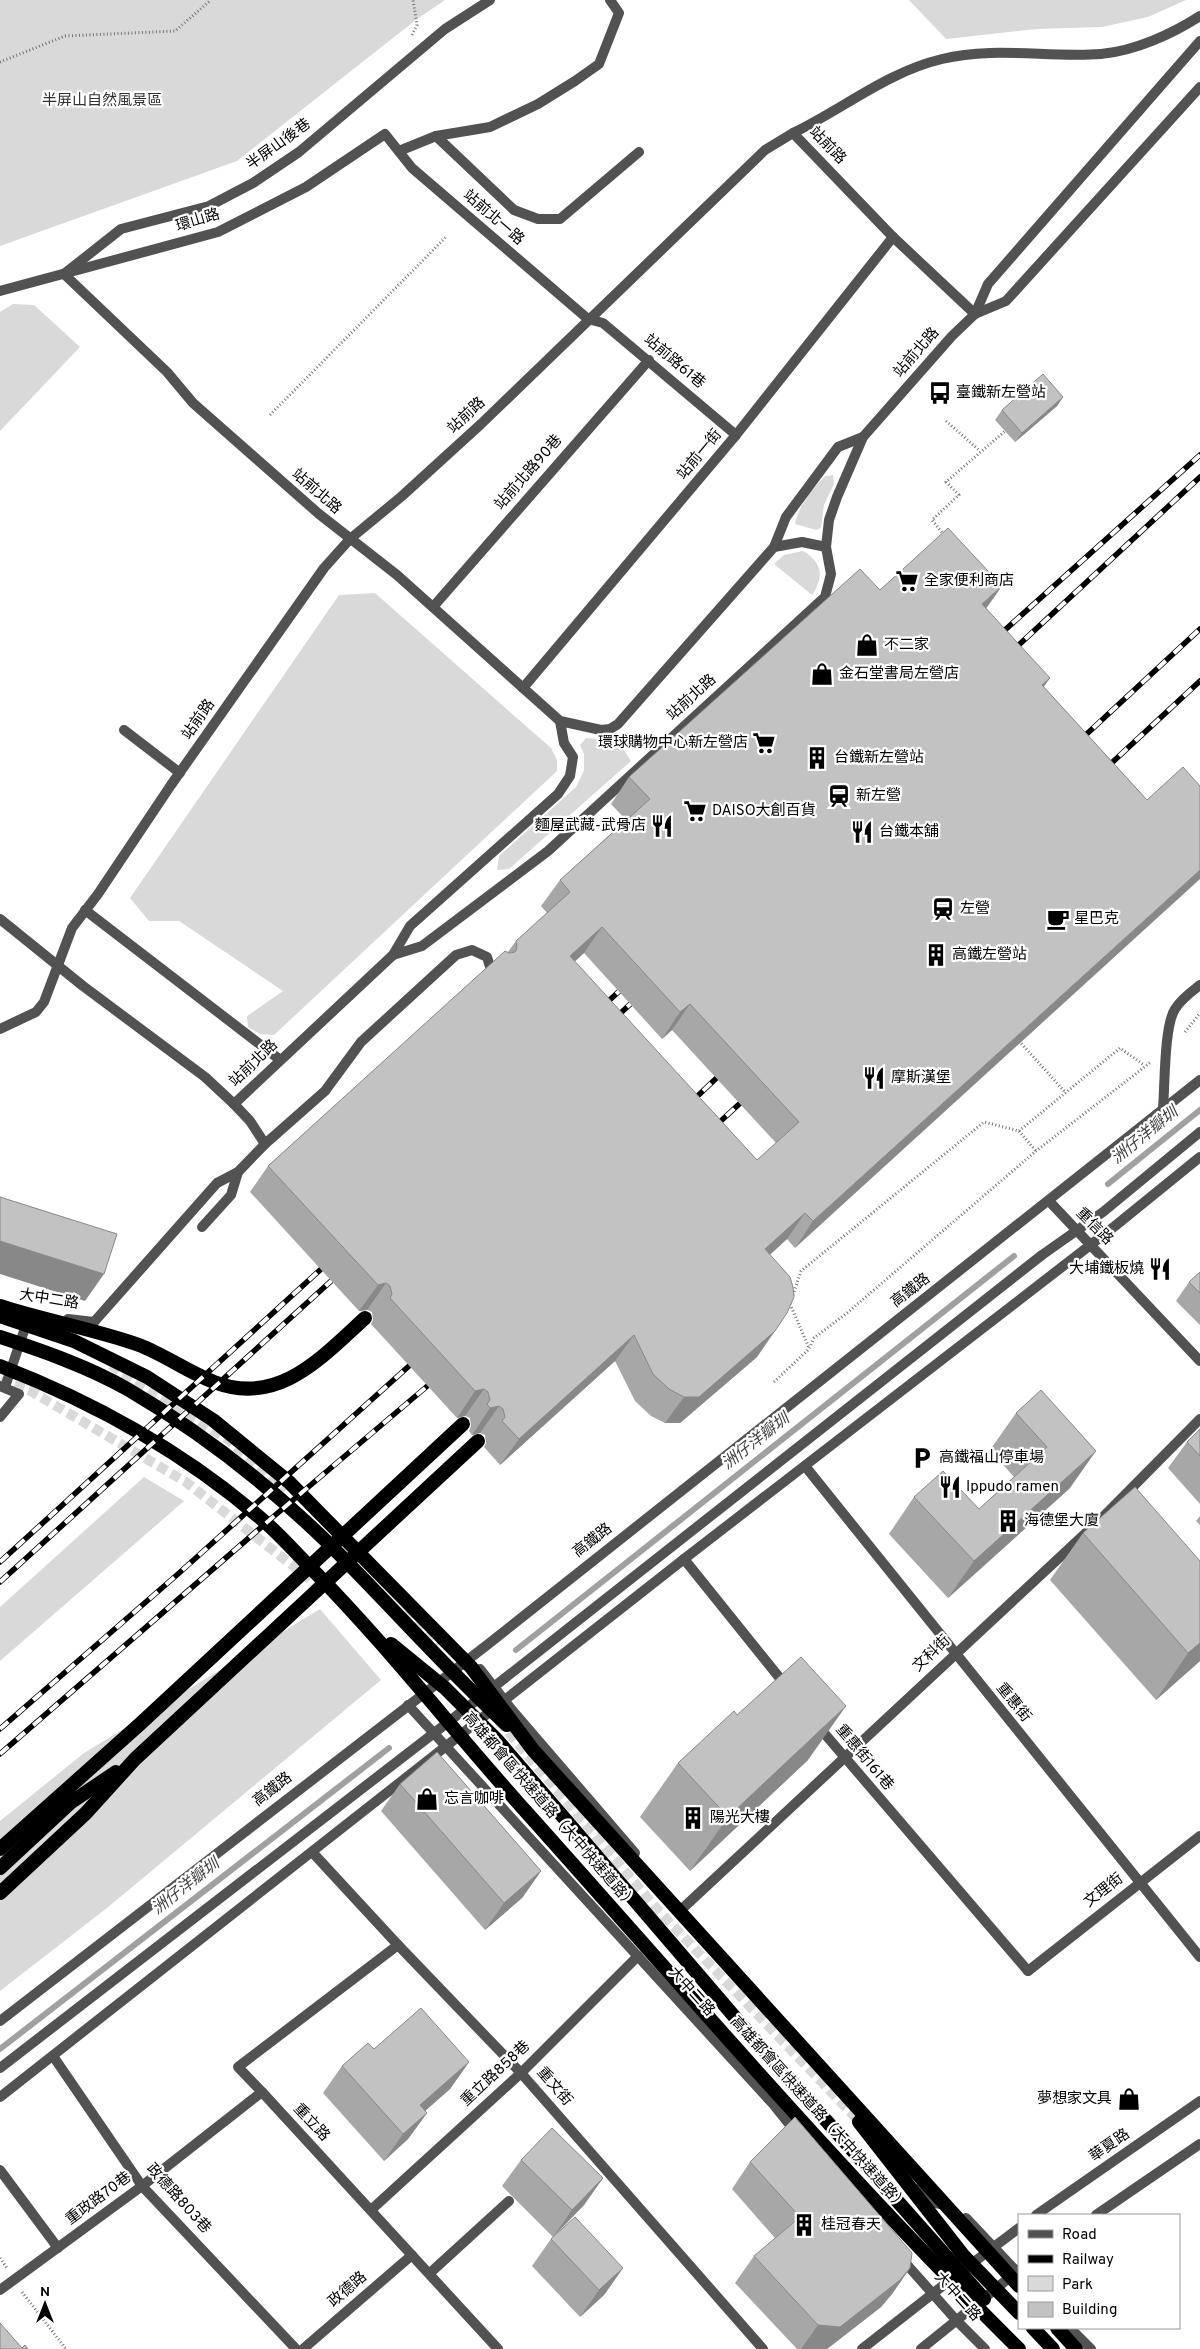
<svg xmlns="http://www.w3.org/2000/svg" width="1200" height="2349" font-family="Overpass,'Noto Sans TC',sans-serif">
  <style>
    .green { fill: #d9d9d9 }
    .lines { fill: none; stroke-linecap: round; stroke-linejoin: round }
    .stream { stroke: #a0a0a0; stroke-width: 6 }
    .minor-tunnel { stroke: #d9d9d9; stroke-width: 10; stroke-dasharray: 10 5; stroke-linecap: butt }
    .path { stroke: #747474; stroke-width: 3; stroke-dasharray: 1 2.5; stroke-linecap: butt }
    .service { stroke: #525252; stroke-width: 10 }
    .minor { stroke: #525252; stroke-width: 10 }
    .tertiary { stroke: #525252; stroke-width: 10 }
    .trunk { stroke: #000; stroke-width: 14 }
    .rail-casing { stroke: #000; stroke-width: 5.5 }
    .rail { stroke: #fff; stroke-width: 4; stroke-dasharray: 11; stroke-linecap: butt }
    .wall { fill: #a7a7a7; fill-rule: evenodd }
    .shaded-wall { fill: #888 }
    .building { fill: #c2c2c2; stroke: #888; fill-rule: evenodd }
    .labels { text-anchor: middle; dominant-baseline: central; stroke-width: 4.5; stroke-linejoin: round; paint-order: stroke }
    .park-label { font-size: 15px; fill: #303030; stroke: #fff }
    .street-label { font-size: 15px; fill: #000; stroke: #fff }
    .poi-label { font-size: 15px; fill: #000; stroke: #fff; text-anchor: start }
    .water-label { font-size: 16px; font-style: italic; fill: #414141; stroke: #fff }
  </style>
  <rect width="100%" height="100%" fill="#fff"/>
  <g class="green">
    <polygon points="0,0 445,0 417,19 237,161 0,246"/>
    <polygon points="909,0 1186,0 1148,17 1102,27 1037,29 946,39"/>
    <polygon points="13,304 34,305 80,347 0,431 0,312"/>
    <path d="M833 475 834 484 824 505 821 528 816 530 795 524C798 506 813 489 825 476Z"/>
    <path d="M803 551C823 563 824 577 812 595L774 564 784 555Z"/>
    <polygon points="375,593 551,748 557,760 557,771 274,1035 260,1034 248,1027 247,1016 283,991 179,921 149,921 130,898 339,595"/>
    <polygon points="615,736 631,761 509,869 497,870 499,856 576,787 584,770 584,754 580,745 586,738 608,740"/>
    <polygon points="144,1477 184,1501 0,1661 0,1607"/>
    <polygon points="320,1609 381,1680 107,1908 0,1991 0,1821 84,1753"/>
  </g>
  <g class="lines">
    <g class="stream">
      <polyline points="1108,1184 1200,1110"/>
      <polyline points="516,1650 1014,1256"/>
      <polyline points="0,2049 389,1748"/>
    </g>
    <g class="minor-tunnel">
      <polyline points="111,1365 230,1441 283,1493"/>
      <polyline points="0,1381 29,1390 186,1482 325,1591"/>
      <polyline points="404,1612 436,1647"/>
      <polyline points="499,1721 656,1908 856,2118"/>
    </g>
    <g class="path">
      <polyline points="412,35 417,25 413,0"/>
      <polyline points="0,62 65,36 175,31 211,0"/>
      <polyline points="270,415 447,236"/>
      <polyline points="946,421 980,451"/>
      <polyline points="944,535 932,520 959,495 946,482 1005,431"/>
      <polyline points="1185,1032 1200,1013"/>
      <polyline points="1019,1041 1066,1093"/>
      <polyline points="1019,1131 1120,1048 1144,1065"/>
      <polyline points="793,1295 801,1271 984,1122 1019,1131 1036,1151"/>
      <polyline points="790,1304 809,1348"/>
      <polyline points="774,1382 809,1349 814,1338 847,1313 1036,1151 1151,1062"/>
      <polyline points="0,2258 7,2268"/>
      <polyline points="22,2292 66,2349"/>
    </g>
    <g class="service">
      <polyline points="436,136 514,210 538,219 560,219 639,152"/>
      <polyline points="399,151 436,136 490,127 538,104 575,81 599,64 619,13 610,0"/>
      <polyline points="64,274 121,229 209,206 253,183 299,152 445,29 490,0"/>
      <polyline points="975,314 988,284 1200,41"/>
      <polyline points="975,314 1006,301 1200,87"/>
      <polyline points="588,319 603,323 736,435"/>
      <polyline points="433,607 649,360"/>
      <polyline points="523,688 736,435 893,237"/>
      <polyline points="124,730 180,773"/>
      <polyline points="85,910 279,1059"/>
      <polyline points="393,955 422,946 548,851 825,597 831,574 826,547 802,542 774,547"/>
      <path d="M1163 1108C1165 1085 1164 1026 1175 1009 1181 999 1191 992 1200 985"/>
      <polyline points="265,1144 325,1091 361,1042 456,955 472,950 487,957 492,973"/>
      <polyline points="202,1227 231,1195 238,1172"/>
      <polyline points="94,1322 217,1183 238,1172 265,1144 250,1121 234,1104"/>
      <polyline points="5,1387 28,1319"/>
      <polyline points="684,1559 787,1687"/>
      <polyline points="818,1726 1028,1971"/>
      <polyline points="53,2056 142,2186 296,2349"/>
      <polyline points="0,2170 58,2248"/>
      <polyline points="371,2210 521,2073 638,1956"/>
      <polyline points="430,2273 509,2201"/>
      <polyline points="0,2290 142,2186 262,2092 238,2067 398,1945"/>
    </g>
    <g class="minor">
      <path d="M793 133C843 109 887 72 942 59 994 46 1048 58 1101 54 1135 51 1172 34 1200 16"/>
      <polyline points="64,274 167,372 193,403 319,514 397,575 560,721 601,730 610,729 618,724 774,547 786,517 838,447 863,437"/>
      <polyline points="0,291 218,232 306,187 385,134 412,168 588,319"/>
      <polyline points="0,919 83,986 205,1077 234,1104 393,955 410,926 558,794 570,776 573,757 564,743 560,721"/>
      <polyline points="0,1029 36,1012 44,1002 72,928 98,894 171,785 324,568 350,539 402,496 481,424 765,150 793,133 893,237 975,314 952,336 863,437 837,497 829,520 826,547"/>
      <polyline points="1049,1201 1200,1361"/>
      <polyline points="68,1319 94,1322"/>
      <polyline points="0,1386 19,1394 0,1417"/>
      <polyline points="805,1466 1200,1957"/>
      <polyline points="1102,1518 1200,1419"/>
      <polyline points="480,1669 512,1710 635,1853"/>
      <polyline points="408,1705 773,2104 797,2134"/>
      <polyline points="313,1853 398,1945 521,2073 763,2349"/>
      <polyline points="683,1908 1088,1531"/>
      <polyline points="1028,1971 1200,1836"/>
      <polyline points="262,2092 498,2349"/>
      <polyline points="0,2097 684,1559 1115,1226 1200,1157"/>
      <polyline points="919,2189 931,2202 948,2206"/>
      <polyline points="966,2218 1019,2274"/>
      <polyline points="901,2258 957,2321 985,2349"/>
      <polyline points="1070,2328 1091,2349"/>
      <polyline points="303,2349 412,2255"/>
    </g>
    <g class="tertiary">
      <polyline points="0,2021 487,1645 1200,1080"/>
      <polyline points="0,2068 495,1686 1042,1255 1103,1212 1200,1132"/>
      <polyline points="1036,2215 1200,2101"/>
      <polyline points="1096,2215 1200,2144"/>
      <polyline points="966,2268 1019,2228"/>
      <polyline points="862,2349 954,2277"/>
      <polyline points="921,2349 1019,2270"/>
    </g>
    <g class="trunk">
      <path d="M0 1306C46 1321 94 1329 139 1345 165 1355 188 1372 214 1382 278 1407 322 1357 365 1318"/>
      <polyline points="0,1316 74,1341 147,1377 213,1420 289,1482 471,1667 533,1750 1019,2286"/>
      <path d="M0 1337C43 1351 89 1367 129 1390 199 1431 266 1483 324 1539 386 1600 443 1666 507 1725"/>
      <path d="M0 1366C96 1403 187 1454 265 1522 281 1536 295 1552 310 1567 388 1646 455 1733 529 1815 690 1995 847 2179 1019 2349"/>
      <polyline points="391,1644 445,1688 498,1741 739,2022 984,2299"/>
      <polyline points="0,1849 140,1724 463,1424"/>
      <polyline points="0,1868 70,1803 116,1772"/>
      <polyline points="0,1893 86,1813 135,1759 478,1441"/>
      <polyline points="859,2122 963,2255 1019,2313"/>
      <polyline points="1033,2328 1053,2349"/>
      <polyline points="1057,2328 1076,2349"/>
    </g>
    <defs>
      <g id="rail">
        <polyline points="996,638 1200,455"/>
        <polyline points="1009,654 1200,477"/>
        <polyline points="1077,743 1200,629"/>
        <polyline points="1103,771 1200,681"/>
        <polyline points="600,1009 629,982"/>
        <polyline points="611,1022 640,995"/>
        <polyline points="687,1106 725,1070"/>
        <polyline points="710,1131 749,1095"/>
        <polyline points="0,1562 331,1260"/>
        <polyline points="0,1582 341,1272"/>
        <polyline points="0,1729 178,1574 419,1357"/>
        <polyline points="0,1754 273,1517 438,1377"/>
      </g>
    </defs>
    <use href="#rail" class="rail-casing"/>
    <use href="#rail" class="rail"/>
  </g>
  <g class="wall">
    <polygon points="1063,397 1057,406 1015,442 995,420 1002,410"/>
    <path d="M880 590 986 608 1044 687 1147 800 795 1248 787 1239 770 1254 757 1357 680 1423H665L651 1416 635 1401 615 1361 500 1465 484 1447 486 1443 485 1435 480 1433 472 1435 469 1431 471 1426 470 1418 465 1416 457 1418 371 1324 373 1320 372 1312 367 1310 359 1311 250 1192 268 1166 508 952 516 941 547 913 541 906 560 880 626 820 611 804 629 777ZM584 953 662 1039 672 1030 776 1143 757 1160 574 962Z"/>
    <polygon points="1200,1272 1200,1325 1176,1301 1189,1282"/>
    <polygon points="1041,1390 1070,1488 948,1598 889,1534 914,1497 979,1509 1014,1477 990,1450 1016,1413"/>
    <polygon points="1200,1429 1200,1504 1168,1468 1187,1442"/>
    <polygon points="1200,1516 1200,1525 1196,1521"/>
    <polygon points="1083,1533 1200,1561 1200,1661 1156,1700 1050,1580"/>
    <polygon points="737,1715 808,1760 690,1871 640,1817 678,1763"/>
    <polygon points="400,1784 541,1871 522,1898 485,1930 381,1811"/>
    <polygon points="374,2049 469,2062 450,2089 425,2111 427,2113 408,2139 384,2161 323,2093 342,2066"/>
    <polygon points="521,2160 603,2178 584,2205 553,2237 502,2186"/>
    <polygon points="750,2162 910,2268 892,2294 881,2307 827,2349 797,2349 735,2283 754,2256 775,2238 732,2189"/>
    <polygon points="551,2239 623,2268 604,2295 580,2317 532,2266"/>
  </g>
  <g class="shaded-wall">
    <polygon points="1063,397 1057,406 1015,442 1022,433"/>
    <polygon points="1002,586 983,613 982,604"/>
    <polygon points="1050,678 1032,704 1042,685"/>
    <polygon points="1200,870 1200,879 795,1248 813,1221"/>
    <polygon points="602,927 584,953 551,983 570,956"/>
    <polygon points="690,1004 672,1030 662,1039 680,1012"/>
    <polygon points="805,1213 787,1239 747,1276 765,1249"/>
    <polygon points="0,1241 104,1274 85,1301 0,1274"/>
    <polygon points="386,1283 367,1310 359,1311 378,1285"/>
    <polygon points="775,1331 757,1357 680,1423 665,1423 684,1397"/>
    <polygon points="634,1335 615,1361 500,1465 519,1439"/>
    <polygon points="484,1389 465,1416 457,1418 475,1391"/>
    <polygon points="499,1406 480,1433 472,1435 490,1408"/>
    <polygon points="1096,1451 1070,1488 948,1598 974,1561"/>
    <polygon points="1200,1643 1200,1661 1156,1700 1188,1653"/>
    <polygon points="846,1706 808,1760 690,1871 728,1817"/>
    <polygon points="541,1871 522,1898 485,1930 504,1903"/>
    <polygon points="469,2062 450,2089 401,2132 420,2105"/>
    <polygon points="427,2113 408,2139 384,2161 403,2134"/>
    <polygon points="603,2178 584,2205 553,2237 572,2210"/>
    <polygon points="623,2268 604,2295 580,2317 599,2290"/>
    <polygon points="910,2268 892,2294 881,2307 827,2349 801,2349 818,2325"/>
  </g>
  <g class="building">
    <polygon points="1043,374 1063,397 1022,433 1002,410"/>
    <path d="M948 528 1002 586 982 604 1050 678 1042 685 1147 800 1183 767 1200 786V870L813 1221 805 1213 765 1249 790 1277 793 1287 794 1297 787 1313 775 1331 699 1397H684L669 1389 653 1374 634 1335 519 1439 502 1421 505 1417 503 1409 499 1406 490 1408 487 1404 490 1400 488 1392 484 1389 475 1391 390 1298 392 1294 390 1286 386 1283 378 1285 268 1166 505 951 509 953 515 952 517 948 516 941 570 892 560 880 650 799 629 777 860 569 880 590ZM602 927 680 1012 690 1004 799 1122 757 1160 570 956Z"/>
    <polygon points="0,1197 117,1234 104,1274 0,1241"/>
    <polygon points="1200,1272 1200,1293 1189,1282"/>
    <polygon points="1041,1390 1096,1451 974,1561 914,1497 943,1471 979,1509 1047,1447 1016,1413"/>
    <polygon points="1200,1429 1200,1456 1187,1442"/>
    <polygon points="1135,1487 1200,1561 1200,1643 1188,1653 1083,1533"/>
    <polygon points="801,1657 846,1706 728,1817 678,1763 734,1711 737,1715"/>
    <polygon points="437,1752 541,1871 504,1903 400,1784"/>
    <polygon points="421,2008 469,2062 420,2105 427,2113 403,2134 342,2066 368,2043 374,2049"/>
    <polygon points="795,2117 912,2253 910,2268 900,2280 840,2327 818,2325 754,2256 800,2217 750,2162"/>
    <polygon points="552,2128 603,2178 572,2210 521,2160"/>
    <polygon points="575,2217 623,2268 599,2290 551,2239"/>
    <polygon points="0,2323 22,2348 25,2345 28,2349 0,2349"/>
  </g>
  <defs>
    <symbol id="bus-bare" viewBox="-9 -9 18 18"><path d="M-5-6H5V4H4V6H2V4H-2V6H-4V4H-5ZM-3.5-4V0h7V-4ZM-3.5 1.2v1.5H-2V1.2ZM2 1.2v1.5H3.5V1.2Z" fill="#000" stroke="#fff" stroke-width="2.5" paint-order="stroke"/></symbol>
    <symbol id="supermarket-bare" viewBox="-9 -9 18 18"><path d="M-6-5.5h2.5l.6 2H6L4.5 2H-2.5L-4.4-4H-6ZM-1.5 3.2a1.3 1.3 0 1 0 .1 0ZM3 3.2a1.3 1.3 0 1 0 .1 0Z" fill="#000" stroke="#fff" stroke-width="2.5" paint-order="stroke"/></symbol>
    <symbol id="shop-bare" viewBox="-9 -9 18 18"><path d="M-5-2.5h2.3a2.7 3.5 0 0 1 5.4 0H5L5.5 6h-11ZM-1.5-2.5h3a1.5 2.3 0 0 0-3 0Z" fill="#000" stroke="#fff" stroke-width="2.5" paint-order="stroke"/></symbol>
    <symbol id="building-bare" viewBox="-9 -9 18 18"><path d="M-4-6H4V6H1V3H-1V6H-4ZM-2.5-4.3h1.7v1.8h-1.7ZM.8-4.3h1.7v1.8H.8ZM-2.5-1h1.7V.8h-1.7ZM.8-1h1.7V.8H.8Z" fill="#000" stroke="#fff" stroke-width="2.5" paint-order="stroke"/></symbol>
    <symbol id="station-bare" viewBox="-9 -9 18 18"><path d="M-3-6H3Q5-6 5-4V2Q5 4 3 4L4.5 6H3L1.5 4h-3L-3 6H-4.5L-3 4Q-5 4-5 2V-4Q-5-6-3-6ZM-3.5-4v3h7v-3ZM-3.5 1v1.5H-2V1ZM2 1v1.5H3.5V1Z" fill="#000" stroke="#fff" stroke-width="2.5" paint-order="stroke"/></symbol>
    <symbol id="restaurant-bare" viewBox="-9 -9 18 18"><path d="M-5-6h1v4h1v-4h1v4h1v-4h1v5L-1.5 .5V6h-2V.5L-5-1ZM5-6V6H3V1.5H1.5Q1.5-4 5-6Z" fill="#000" stroke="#fff" stroke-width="2.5" paint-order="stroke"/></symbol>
    <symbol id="cafe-bare" viewBox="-9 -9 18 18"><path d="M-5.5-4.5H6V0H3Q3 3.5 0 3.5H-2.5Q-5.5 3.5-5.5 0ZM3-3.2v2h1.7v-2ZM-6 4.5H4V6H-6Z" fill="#000" stroke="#fff" stroke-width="2.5" paint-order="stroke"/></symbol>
    <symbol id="parking-bare" viewBox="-9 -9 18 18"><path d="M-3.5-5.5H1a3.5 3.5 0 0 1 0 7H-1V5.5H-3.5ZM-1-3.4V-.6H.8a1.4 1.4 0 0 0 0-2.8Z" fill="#000" stroke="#fff" stroke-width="2.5" paint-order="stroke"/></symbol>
  </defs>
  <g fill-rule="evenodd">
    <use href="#bus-bare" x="924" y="377" width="32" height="32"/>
    <use href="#supermarket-bare" x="891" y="565" width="32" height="32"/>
    <use href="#shop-bare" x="851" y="629" width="32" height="32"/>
    <use href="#shop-bare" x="806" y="658" width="32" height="32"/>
    <use href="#supermarket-bare" x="748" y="727" width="32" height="32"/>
    <use href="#building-bare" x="801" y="742" width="32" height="32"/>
    <use href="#station-bare" x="823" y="780" width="32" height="32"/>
    <use href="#supermarket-bare" x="679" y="795" width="32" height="32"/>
    <use href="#restaurant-bare" x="646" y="810" width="32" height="32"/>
    <use href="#restaurant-bare" x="846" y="816" width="32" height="32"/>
    <use href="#station-bare" x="927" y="893" width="32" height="32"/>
    <use href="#cafe-bare" x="1042" y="903" width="32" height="32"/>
    <use href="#building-bare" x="920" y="939" width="32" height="32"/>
    <use href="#restaurant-bare" x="858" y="1062" width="32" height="32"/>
    <use href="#restaurant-bare" x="1144" y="1253" width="32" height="32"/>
    <use href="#parking-bare" x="906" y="1442" width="32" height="32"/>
    <use href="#restaurant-bare" x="934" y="1471" width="32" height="32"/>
    <use href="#building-bare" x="992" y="1505" width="32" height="32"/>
    <use href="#shop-bare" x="411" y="1783" width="32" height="32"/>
    <use href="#building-bare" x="677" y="1802" width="32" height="32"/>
    <use href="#shop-bare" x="1113" y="2083" width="32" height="32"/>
    <use href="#building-bare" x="788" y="2209" width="32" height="32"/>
  </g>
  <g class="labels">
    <g class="park-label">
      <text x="102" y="101">半屏山自然風景區</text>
    </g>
    <g class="street-label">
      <text transform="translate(279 145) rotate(-36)">半屏山後巷</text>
      <text transform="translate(827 146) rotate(46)">站前路</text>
      <text transform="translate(493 218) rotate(41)">站前北一路</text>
      <text transform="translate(198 221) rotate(-17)">環山路</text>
      <text transform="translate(917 353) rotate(-49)">站前北路</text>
      <text transform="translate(674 362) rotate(40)">站前路61巷</text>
      <text transform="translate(467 416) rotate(-43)">站前路</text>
      <text transform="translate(700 455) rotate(-50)">站前一街</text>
      <text transform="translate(529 473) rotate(-49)">站前北路90巷</text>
      <text transform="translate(316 492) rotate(41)">站前北路</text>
      <text transform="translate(692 698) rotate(-42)">站前北路</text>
      <text transform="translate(199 720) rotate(-55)">站前路</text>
      <text transform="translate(254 1064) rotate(-44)">站前北路</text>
      <text transform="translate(1094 1227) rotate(45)">重信路</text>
      <text transform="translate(911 1291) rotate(-38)">高鐵路</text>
      <text transform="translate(49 1300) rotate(9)">大中二路</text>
      <text transform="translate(593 1541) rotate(-38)">高鐵路</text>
      <text transform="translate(932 1654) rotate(-43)">文科街</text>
      <text transform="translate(1013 1703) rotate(51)">重惠街</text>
      <text transform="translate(864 1758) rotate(50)">重惠街161巷</text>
      <text transform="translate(273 1790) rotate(-38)">高鐵路</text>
      <text transform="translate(549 1811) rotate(49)">高雄都會區快速道路（大中快速道路）</text>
      <text transform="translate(1104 1891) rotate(-38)">文理街</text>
      <text transform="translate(691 1992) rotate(48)">大中二路</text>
      <text transform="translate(496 2074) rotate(-43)">重立路858巷</text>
      <text transform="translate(554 2087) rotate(49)">重文街</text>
      <text transform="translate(818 2114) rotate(48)">高雄都會區快速道路（大中快速道路）</text>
      <text transform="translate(311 2123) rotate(47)">重立路</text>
      <text transform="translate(1110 2146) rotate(-35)">華夏路</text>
      <text transform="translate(99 2199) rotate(-37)">重政路70巷</text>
      <text transform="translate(178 2199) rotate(48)">政德路803巷</text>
      <text transform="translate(348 2290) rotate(-41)">政德路</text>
      <text transform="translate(957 2297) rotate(48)">大中二路</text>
    </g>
    <g class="poi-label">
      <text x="956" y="393">臺鐵新左營站</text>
      <text x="924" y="581">全家便利商店</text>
      <text x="884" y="645">不二家</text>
      <text x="839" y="674">金石堂書局左營店</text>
      <text x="748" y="743" text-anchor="end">環球購物中心新左營店</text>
      <text x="834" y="758">台鐵新左營站</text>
      <text x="856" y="796">新左營</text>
      <text x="712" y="811">DAISO大創百貨</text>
      <text x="646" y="826" text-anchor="end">麵屋武藏-武骨店</text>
      <text x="879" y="832">台鐵本舖</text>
      <text x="960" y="909">左營</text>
      <text x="1074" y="919">星巴克</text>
      <text x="952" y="955">高鐵左營站</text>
      <text x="891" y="1078">摩斯漢堡</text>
      <text x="1144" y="1269" text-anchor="end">大埔鐵板燒</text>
      <text x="939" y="1458">高鐵福山停車場</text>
      <text x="966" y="1487">Ippudo ramen</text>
      <text x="1024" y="1521">海德堡大廈</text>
      <text x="444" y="1799">忘言咖啡</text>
      <text x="710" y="1818">陽光大樓</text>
      <text x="1112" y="2099" text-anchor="end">夢想家文具</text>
      <text x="821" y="2225">桂冠春天</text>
    </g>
    <g class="water-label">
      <text transform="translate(1145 1136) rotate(-39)">洲仔洋瓣圳</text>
      <text transform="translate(756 1442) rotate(-38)">洲仔洋瓣圳</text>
      <text transform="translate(186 1887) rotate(-38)">洲仔洋瓣圳</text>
    </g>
  </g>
  <rect x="1018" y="2214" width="162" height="115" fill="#ffffff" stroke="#999999"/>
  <rect x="1028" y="2230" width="25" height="8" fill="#525252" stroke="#999999"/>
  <text x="1062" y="2239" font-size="15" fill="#000000">Road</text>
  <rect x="1028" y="2255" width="25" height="8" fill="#000000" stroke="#999999"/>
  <text x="1062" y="2264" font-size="15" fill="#000000">Railway</text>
  <rect x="1028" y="2276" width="25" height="15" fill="#d9d9d9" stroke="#999999"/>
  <text x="1062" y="2289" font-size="15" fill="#000000">Park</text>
  <rect x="1028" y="2302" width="25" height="15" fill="#c2c2c2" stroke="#999999"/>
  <text x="1062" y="2314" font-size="15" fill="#000000">Building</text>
  <g transform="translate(45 2304)" stroke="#ffffff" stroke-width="4" paint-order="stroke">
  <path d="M0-4L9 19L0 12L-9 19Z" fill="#000000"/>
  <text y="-8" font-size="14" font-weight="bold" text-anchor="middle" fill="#000000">N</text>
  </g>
</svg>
